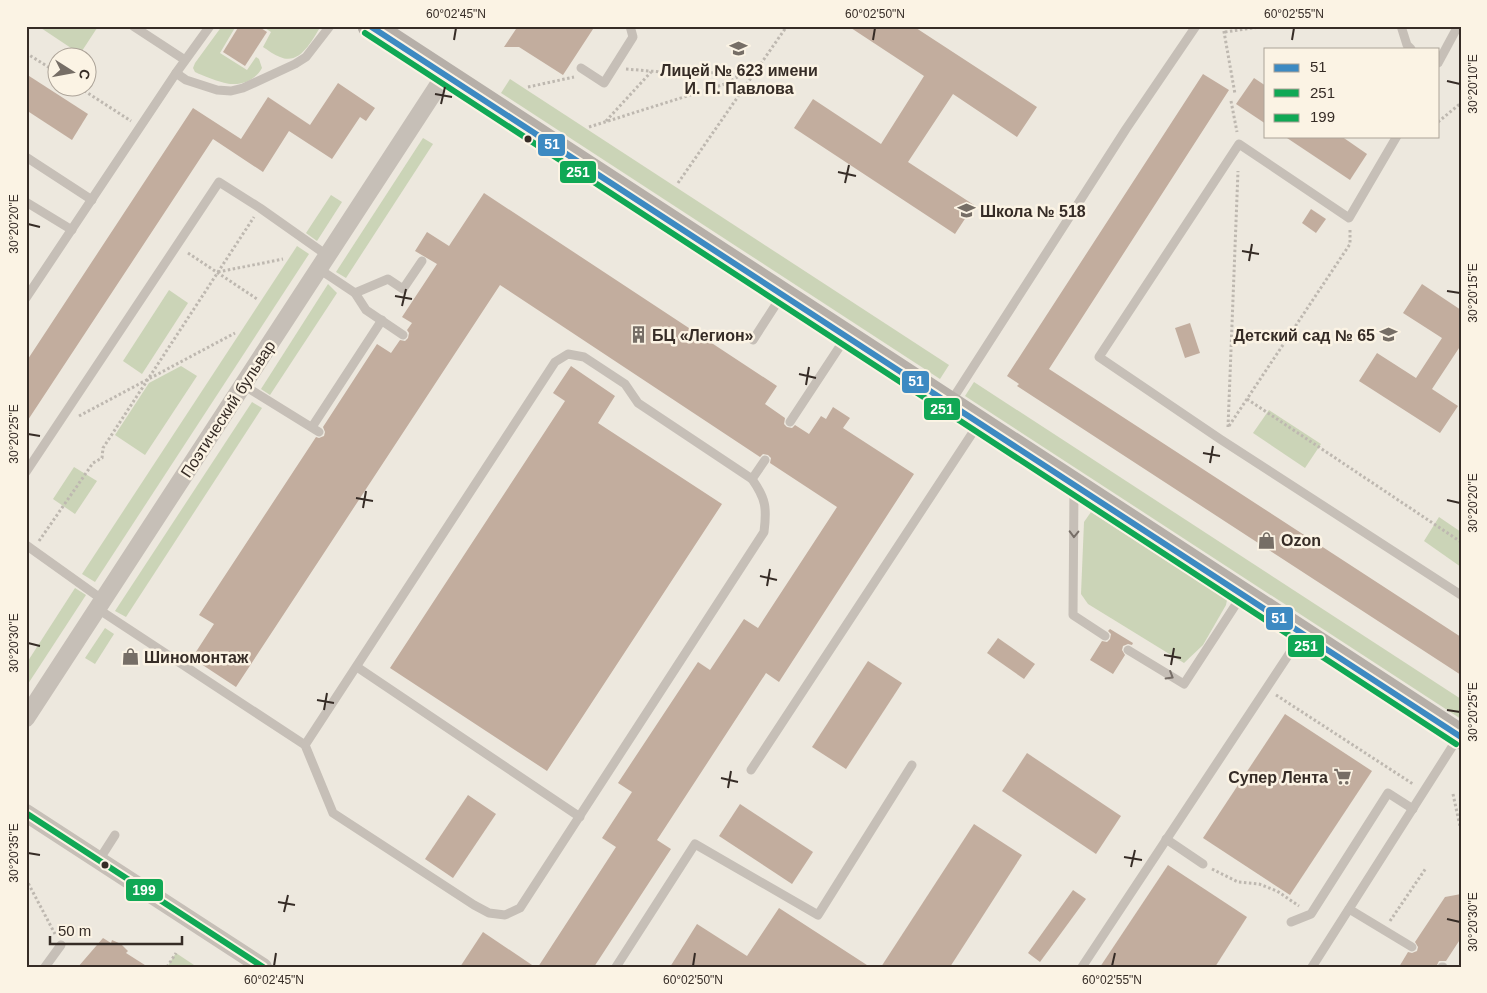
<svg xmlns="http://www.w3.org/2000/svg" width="1487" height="993" font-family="Helvetica,sans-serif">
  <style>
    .green { fill: #cbd4b7 }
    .building { fill: #c2ad9e }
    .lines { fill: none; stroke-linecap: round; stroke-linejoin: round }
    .path { stroke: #beb8b0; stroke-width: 3; stroke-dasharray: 2.5 2.5; stroke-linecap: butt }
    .lane { stroke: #c6bfb7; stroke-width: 9 }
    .street { stroke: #c6bfb7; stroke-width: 18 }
    .secondary { stroke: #b6afa8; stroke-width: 25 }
    .bus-1-casing { stroke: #fbf3e4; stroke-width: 10 }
    .bus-2-casing { stroke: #fbf3e4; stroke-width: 10 }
    .bus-3-casing { stroke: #fbf3e4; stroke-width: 10 }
    .bus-1 { stroke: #3d8ac2; stroke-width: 6 }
    .bus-2 { stroke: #10a855; stroke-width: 6 }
    .bus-3 { stroke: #10a855; stroke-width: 6 }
    .oneway { stroke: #776e67 }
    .ticks { fill: none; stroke: #362c26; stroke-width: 2 }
    .bus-dot { fill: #362c26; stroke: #fbf3e4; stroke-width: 2 }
    .labels { text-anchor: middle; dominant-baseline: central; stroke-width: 5; stroke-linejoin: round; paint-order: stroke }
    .poi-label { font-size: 16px; font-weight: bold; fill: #362c26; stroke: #fbf3e4; text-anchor: start }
    .street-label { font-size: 16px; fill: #362c26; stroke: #fbf3e4 }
    .line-badge { stroke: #fbf3e4; stroke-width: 2 }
    .badge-label { font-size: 14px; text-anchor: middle; font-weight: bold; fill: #fff }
    .neatline { fill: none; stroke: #362c26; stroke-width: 2 }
    .ticks-label { font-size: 12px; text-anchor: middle; fill: #362c26 }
  </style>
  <rect width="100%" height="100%" fill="#ede8de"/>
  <g class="green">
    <polygon points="38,26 95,26 97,28 80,54"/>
    <path d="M222 26H236L220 53 247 70 256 57 259 59 262 68C257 78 244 85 232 84 224 84 203 76 195 72L193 68 195 63Z"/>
    <path d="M262 26H321C312 40 300 66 280 57 274 55 268 50 263 47L271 32Z"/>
    <polygon points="510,79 949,365 940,379 501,93"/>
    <polygon points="423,138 433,144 346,278 336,272"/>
    <polygon points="331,195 342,202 317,241 306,233"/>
    <polygon points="297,246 309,254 95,582 82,574"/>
    <polygon points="328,284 337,293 270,395 261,389"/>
    <polygon points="169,290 188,303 142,374 123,361"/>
    <polygon points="181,366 197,376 145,455 115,435 149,383"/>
    <polygon points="974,382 1461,699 1461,719 965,396"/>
    <polygon points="252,402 262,408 126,617 115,611"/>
    <polygon points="1269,410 1321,444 1305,468 1253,433"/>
    <polygon points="74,467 97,481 75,514 53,499"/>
    <polygon points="1091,512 1227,600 1226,605 1203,645 1184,663 1088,604 1081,594 1084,522"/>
    <polygon points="1439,517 1461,532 1461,567 1424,541"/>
    <polygon points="75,588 86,595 26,687 26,664"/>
    <polygon points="105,628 114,634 95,664 85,658"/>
    <polygon points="176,953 197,967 167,967"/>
  </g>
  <g class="building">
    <polygon points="239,26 258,26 267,32 245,66 223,52"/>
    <polygon points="518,26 595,26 563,75 519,47 504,47"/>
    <polygon points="848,26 913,26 1037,107 1017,137 953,94 908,162 974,205 955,234 794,128 813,99 881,144 924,76"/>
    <polygon points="26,74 88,114 72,140 26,110"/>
    <polygon points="1203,74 1229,90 1049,369 1461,637 1461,675 1017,386 1019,384 1007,376"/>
    <polygon points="1254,78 1266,86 1266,124 1236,104"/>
    <polygon points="338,83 375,108 366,121 360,117 332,159 289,131 263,172 213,139 26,423 26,362 193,108 241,139 268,97 310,125"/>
    <polygon points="1284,136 1341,136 1367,154 1350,180"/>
    <polygon points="484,193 777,386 765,404 785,418 784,424 787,427 792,428 795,425 809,434 821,416 826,419 833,407 850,418 843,428 914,474 779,682 766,673 657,840 671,849 594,967 538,967 616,847 602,838 632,792 618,783 698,662 710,670 744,619 758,628 837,507 770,463 771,458 768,455 763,454 760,457 500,285 236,687 192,658 214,624 199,615 316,437 319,438 324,436 325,432 323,427 377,344 391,353 400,340 405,341 408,338 409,333 407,330 412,323 402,317 437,264 415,251 427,232 449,246"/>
    <polygon points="1311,209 1326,219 1316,233 1302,223"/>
    <polygon points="1422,284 1461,310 1461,345 1432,389 1458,406 1440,433 1359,381 1377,353 1416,378 1442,338 1403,313"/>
    <polygon points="1190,323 1200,353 1185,358 1175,328"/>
    <polygon points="571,366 615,396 598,423 722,504 547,771 390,668 565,401 553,393"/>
    <polygon points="1110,629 1133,643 1132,645 1128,644 1123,646 1122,650 1125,655 1113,674 1090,660 1102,641 1107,642 1110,639 1111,634 1108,631"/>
    <polygon points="998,638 1035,664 1024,679 987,653"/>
    <polygon points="868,661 902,683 846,769 812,747"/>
    <polygon points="1285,714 1372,771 1290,895 1203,838"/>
    <polygon points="1027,753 1121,816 1096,854 1002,791"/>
    <polygon points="468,795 496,814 453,878 425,859"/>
    <polygon points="740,804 813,852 792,884 719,836"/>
    <polygon points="974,824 1022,855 950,967 881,967"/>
    <polygon points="1168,865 1247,917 1215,967 1100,967"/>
    <polygon points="1073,890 1086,899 1040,962 1028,953"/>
    <polygon points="1461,894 1461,938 1446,961 1439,961 1436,967 1399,967 1408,952 1412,953 1417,951 1418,947 1415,942 1445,897"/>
    <polygon points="779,908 870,967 670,967 697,924 747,956"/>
    <polygon points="483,932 535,967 460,967"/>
    <polygon points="103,938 111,943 112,940 121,944 128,951 126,953 148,967 78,967"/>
  </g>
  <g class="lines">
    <g class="path">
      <polyline points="1223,26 1235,94"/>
      <polyline points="1225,32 1266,26"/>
      <polyline points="26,53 58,73"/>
      <polyline points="626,69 661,72 725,73 739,76"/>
      <polyline points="528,87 574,77"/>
      <polyline points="80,88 131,121"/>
      <polyline points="1231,101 1237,132"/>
      <polyline points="606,121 651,72"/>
      <polyline points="1438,122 1461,103"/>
      <polyline points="589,127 725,84 739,76 753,75"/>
      <polyline points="678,183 787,26"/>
      <polyline points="188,253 257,299"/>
      <polyline points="218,272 283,259"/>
      <polyline points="1247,399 1461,542"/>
      <polyline points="79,416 235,333"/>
      <polyline points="1229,426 1350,244 1350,228"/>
      <polyline points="1228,427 1238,171"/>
      <polyline points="39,541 93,463 102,458 103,448 254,217"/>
      <polyline points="1276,695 1413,784"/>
      <polyline points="1453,794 1461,831"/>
      <polyline points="1212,869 1238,882 1259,884 1277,891 1299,906"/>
      <polyline points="26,879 55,934"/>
      <polyline points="1390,921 1426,868"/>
      <polyline points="167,967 176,953"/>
    </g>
    <g class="lane">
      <polyline points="133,26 185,60"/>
      <polyline points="1401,26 1407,45 1411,49"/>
      <polyline points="1438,63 1458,26"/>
      <polyline points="581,68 604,83 633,37 630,26"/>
      <polyline points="176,73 186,80 217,90 231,91 243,88 295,64 306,57 330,26"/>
      <polyline points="1397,136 1349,218 1239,144 1099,357 1220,439 1461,595"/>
      <polyline points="26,157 92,200"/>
      <polyline points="26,202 72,230"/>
      <polyline points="319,269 355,293 388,279 403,289 422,261"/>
      <polyline points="355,293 366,310 403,335"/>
      <polyline points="26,298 176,73 210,26"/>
      <polyline points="753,340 782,295"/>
      <polyline points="243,385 319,432"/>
      <polyline points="950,403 1126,129 1196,26"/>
      <polyline points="790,422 846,337"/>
      <polyline points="312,427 382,320"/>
      <polyline points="26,472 219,182 260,208 328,256"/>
      <polyline points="1074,488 1073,615 1105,636"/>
      <polyline points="26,545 103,600"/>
      <path d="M98 609 305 745 333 813 474 905 489 913 505 915 520 908 764 532C767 508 766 499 752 479"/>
      <polyline points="1128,650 1184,684 1242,595"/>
      <polyline points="357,667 580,817"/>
      <polyline points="305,745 555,362 568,354 584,357 625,384 638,403 752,479 765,460"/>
      <polyline points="751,770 979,423"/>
      <polyline points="1166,839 1203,864"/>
      <polyline points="99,860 115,835"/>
      <polyline points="1349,909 1412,947"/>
      <polyline points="1291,922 1311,914 1388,793 1413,809"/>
      <polyline points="45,967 61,945"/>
      <polyline points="616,967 695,844 818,915 912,765"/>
      <polyline points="1082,967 1301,636"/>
      <polyline points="1312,967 1459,736"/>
      <polyline points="1442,967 1443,967"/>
    </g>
    <g class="street">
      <polyline points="26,718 445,75"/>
      <polyline points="26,813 263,967"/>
    </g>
    <polyline class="secondary" points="370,26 1461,737"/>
    <defs>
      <polyline id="bus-1" points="370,26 1461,737"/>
      <polyline id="bus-2" points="365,33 1456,744"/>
      <polyline id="bus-3" points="26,813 263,967"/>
    </defs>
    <use href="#bus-1" class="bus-1-casing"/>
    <use href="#bus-2" class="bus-2-casing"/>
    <use href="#bus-3" class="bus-3-casing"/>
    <use href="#bus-1" class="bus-1"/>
    <use href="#bus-2" class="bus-2"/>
    <use href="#bus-3" class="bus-3"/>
  </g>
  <defs><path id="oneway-chevron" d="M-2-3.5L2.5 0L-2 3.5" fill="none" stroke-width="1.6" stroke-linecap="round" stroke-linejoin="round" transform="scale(1.25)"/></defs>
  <g class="oneway">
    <use href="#oneway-chevron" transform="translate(1074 534) rotate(91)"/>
    <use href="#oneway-chevron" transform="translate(1170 676) rotate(31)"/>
  </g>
  <path class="ticks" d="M454 40 456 28M873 40 875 28M1292 40 1294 28M1447 81 1460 84M435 94 452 97M441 104 445 87M838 172 856 176M845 183 849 165M28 224 40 227M1242 251 1259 254M1249 261 1252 244M1447 291 1460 293M395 296 412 299M402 306 406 289M799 374 816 378M806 385 809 367M28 434 40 436M1203 453 1220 456M1210 463 1213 446M356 498 373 501M1447 500 1460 503M363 508 366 491M760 576 777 580M767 586 770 569M28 643 40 646M1164 655 1181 658M1171 665 1174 648M317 700 334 703M324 710 327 693M1447 710 1460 712M721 778 738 782M728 788 731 771M28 853 40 855M1124 857 1142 860M1131 867 1135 850M278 902 295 905M284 912 288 895M1447 919 1460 922M274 966 276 953M693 966 695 953M1112 966 1115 953"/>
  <defs>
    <symbol id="school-bare" viewBox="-9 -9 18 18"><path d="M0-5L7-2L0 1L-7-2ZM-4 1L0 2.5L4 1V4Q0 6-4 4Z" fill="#766e66" stroke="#fbf3e4" stroke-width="2.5" paint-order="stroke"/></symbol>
    <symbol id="building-bare" viewBox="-9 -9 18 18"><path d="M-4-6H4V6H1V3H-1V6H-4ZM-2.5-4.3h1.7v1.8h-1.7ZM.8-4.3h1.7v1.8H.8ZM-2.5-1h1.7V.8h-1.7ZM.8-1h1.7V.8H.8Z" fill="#766e66" stroke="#fbf3e4" stroke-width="2.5" paint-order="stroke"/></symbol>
    <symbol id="shop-bare" viewBox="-9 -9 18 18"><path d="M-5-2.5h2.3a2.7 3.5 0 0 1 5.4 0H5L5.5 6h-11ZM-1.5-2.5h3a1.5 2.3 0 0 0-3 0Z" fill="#766e66" stroke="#fbf3e4" stroke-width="2.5" paint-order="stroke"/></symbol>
    <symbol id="supermarket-bare" viewBox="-9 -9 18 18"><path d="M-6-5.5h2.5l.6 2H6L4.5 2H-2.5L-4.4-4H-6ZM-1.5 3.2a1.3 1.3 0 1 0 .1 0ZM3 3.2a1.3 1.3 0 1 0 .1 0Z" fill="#766e66" stroke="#fbf3e4" stroke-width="2.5" paint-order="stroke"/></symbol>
  </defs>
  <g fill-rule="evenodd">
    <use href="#school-bare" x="726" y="36" width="25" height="25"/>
    <use href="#school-bare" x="954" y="198" width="25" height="25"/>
    <use href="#building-bare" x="626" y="322" width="25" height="25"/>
    <use href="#school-bare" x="1376" y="322" width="25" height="25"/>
    <use href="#shop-bare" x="1254" y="528" width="25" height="25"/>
    <use href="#shop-bare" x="118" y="644" width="25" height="25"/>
    <use href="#supermarket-bare" x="1330" y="764" width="25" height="25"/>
  </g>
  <g class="bus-dot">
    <circle cx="528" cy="139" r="4.5"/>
    <circle cx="105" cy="865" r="4.5"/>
  </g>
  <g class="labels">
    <g class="poi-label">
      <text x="739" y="70" text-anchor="middle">Лицей № 623 имени<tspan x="739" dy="18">И. П. Павлова</tspan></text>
      <text x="980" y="211">Школа № 518</text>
      <text x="652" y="335">БЦ «Легион»</text>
      <text x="1375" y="335" text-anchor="end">Детский сад № 65</text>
      <text x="1281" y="540">Ozon</text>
      <text x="144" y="657">Шиномонтаж</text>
      <text x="1328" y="777" text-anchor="end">Супер Лента</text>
    </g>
    <g class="street-label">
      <text transform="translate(228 409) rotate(-57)">Поэтический бульвар</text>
    </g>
  </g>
  <g class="line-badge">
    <rect x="537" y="133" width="29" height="24" rx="5" fill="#3d8ac2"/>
    <rect x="559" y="160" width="38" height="24" rx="5" fill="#10a855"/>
    <rect x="901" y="370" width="29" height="24" rx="5" fill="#3d8ac2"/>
    <rect x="923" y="397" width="38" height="24" rx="5" fill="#10a855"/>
    <rect x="1265" y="606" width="29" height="25" rx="5" fill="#3d8ac2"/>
    <rect x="1287" y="634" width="38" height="24" rx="5" fill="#10a855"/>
    <rect x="125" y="878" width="39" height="24" rx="5" fill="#10a855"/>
  </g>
  <g class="badge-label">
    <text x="552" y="149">51</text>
    <text x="578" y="177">251</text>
    <text x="916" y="386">51</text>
    <text x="942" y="414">251</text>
    <text x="1279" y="623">51</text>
    <text x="1306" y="651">251</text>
    <text x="144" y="895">199</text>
  </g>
  <rect width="1487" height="993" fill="none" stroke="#fbf3e4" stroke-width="55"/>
  <rect x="1264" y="48" width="175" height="90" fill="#fbf3e4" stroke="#aca398"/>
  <rect x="1274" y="64" width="25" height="8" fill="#3d8ac2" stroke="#aca398"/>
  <text x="1310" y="72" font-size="15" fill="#362c26">51</text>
  <rect x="1274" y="89" width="25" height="8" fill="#10a855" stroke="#aca398"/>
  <text x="1310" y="98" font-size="15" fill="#362c26">251</text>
  <rect x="1274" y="114" width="25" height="8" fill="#10a855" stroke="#aca398"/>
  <text x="1310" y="122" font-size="15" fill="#362c26">199</text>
  <g transform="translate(72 72) rotate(101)"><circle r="24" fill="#fbf3e4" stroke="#aca398"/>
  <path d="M0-4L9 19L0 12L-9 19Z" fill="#766e66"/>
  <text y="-8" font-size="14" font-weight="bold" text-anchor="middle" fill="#362c26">С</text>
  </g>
  <path d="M50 936v8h132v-8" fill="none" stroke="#362c26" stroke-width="2.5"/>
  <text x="58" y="936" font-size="15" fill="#362c26" stroke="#fbf3e4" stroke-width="4" paint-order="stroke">50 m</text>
  <rect x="28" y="28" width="1432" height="938" class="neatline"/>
  <g class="ticks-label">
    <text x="456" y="18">60°02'45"N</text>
    <text x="875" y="18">60°02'50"N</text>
    <text x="1294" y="18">60°02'55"N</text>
    <text transform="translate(1473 84) rotate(-90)" y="4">30°20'10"E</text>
    <text transform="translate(14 224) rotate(-90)" y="4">30°20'20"E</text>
    <text transform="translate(1473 293) rotate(-90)" y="4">30°20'15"E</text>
    <text transform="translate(14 434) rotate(-90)" y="4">30°20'25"E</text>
    <text transform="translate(1473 503) rotate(-90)" y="4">30°20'20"E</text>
    <text transform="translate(14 643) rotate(-90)" y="4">30°20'30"E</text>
    <text transform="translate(1473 712) rotate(-90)" y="4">30°20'25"E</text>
    <text transform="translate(14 853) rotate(-90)" y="4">30°20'35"E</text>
    <text transform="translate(1473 922) rotate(-90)" y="4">30°20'30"E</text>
    <text x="274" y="984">60°02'45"N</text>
    <text x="693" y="984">60°02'50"N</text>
    <text x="1112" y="984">60°02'55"N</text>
  </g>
</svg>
